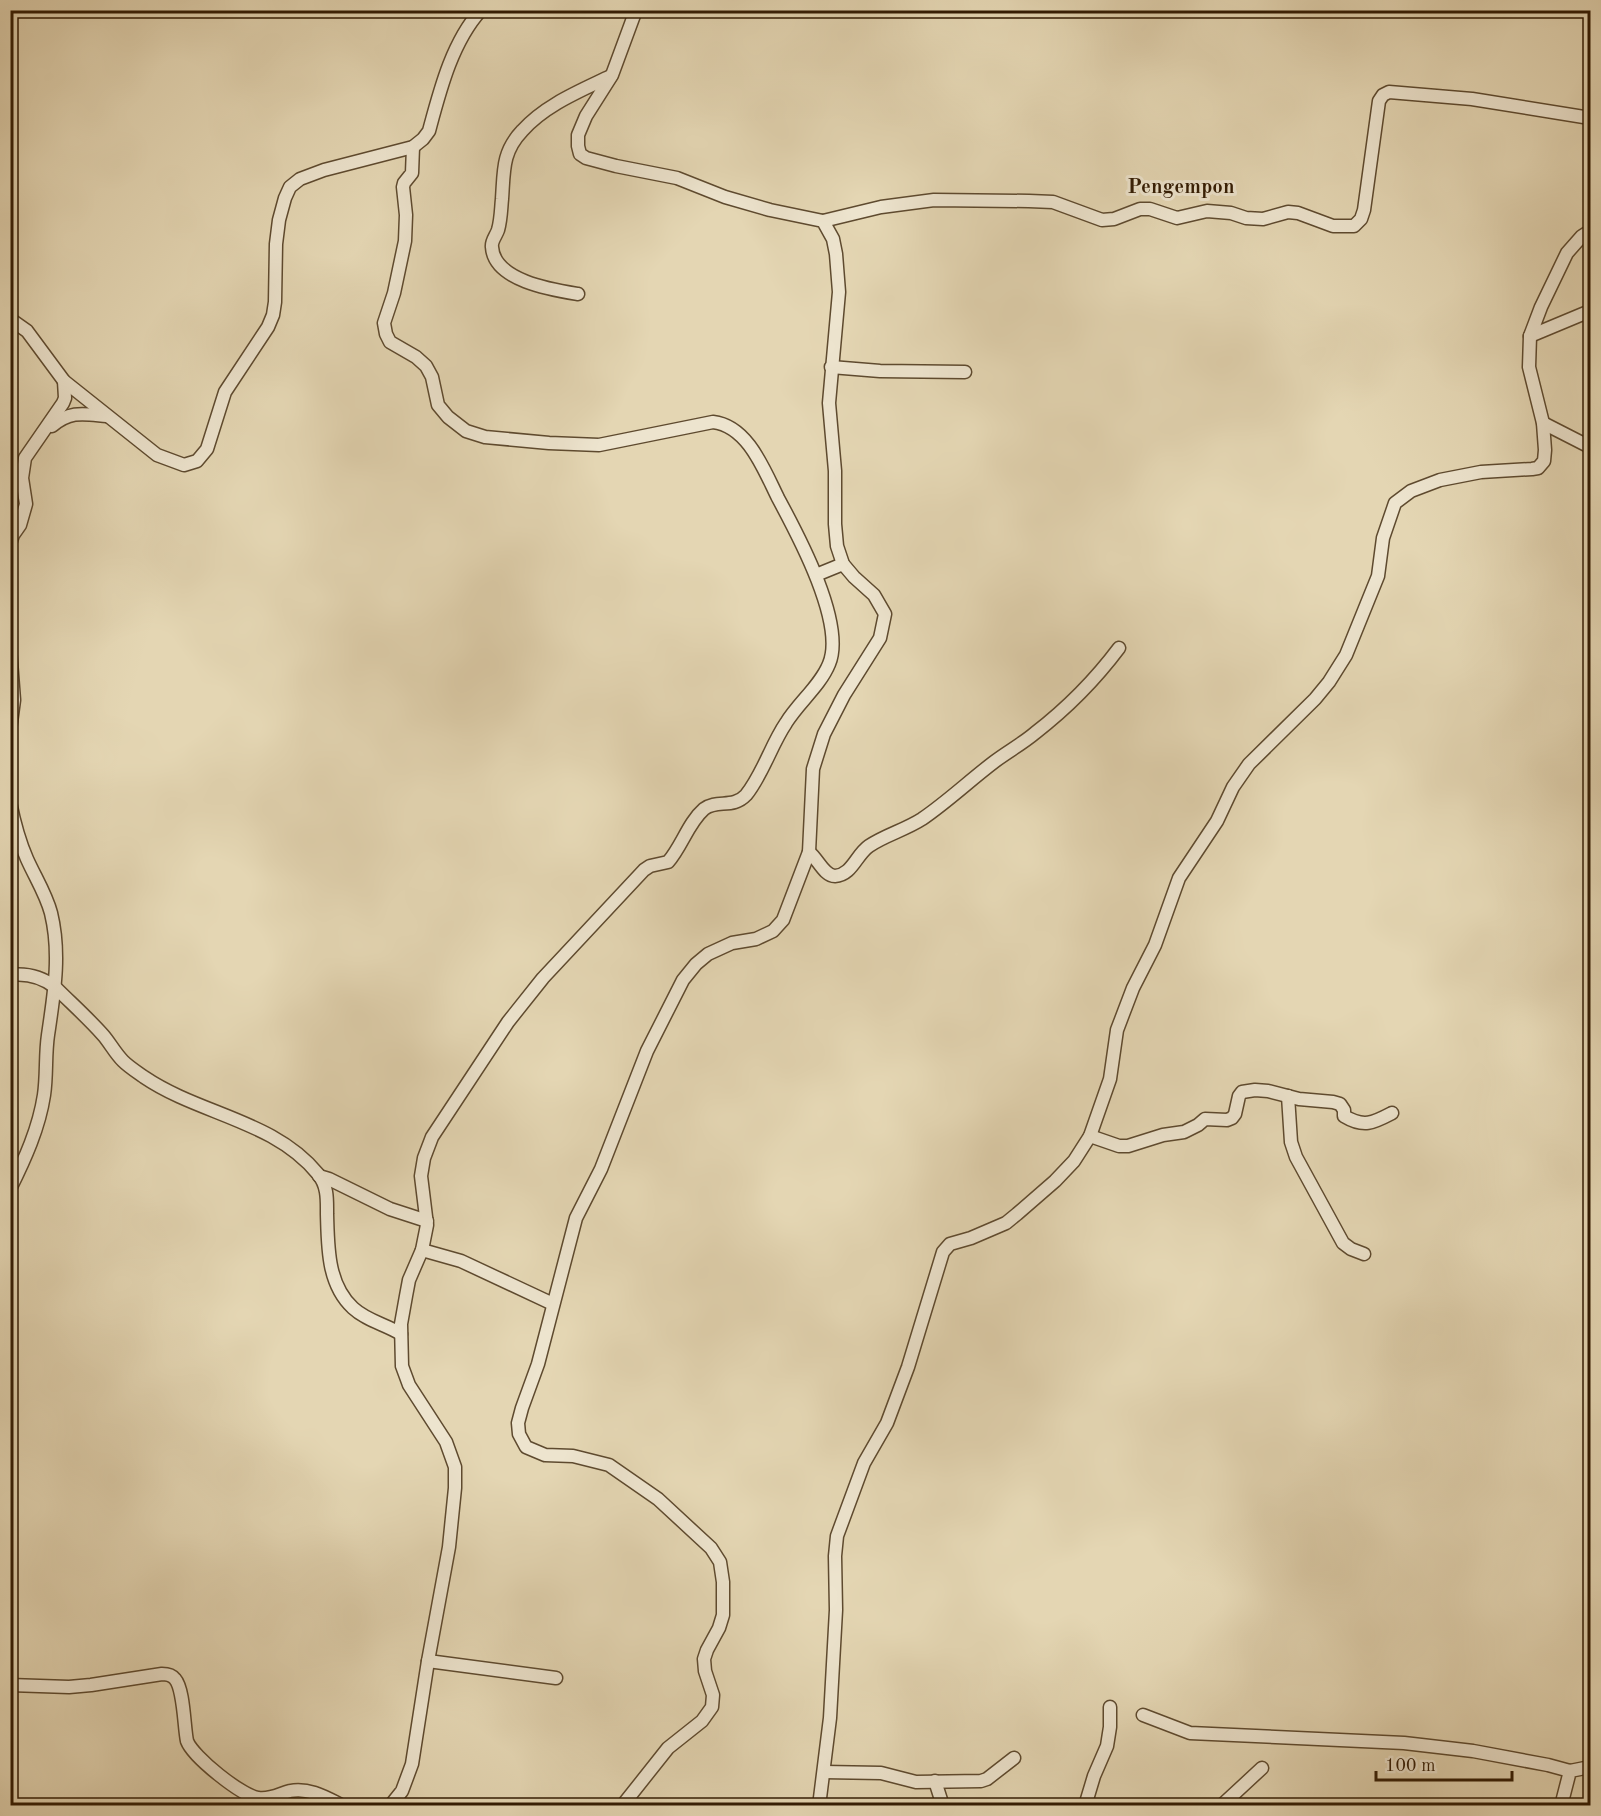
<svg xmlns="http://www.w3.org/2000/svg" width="1601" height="1816" font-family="'Old Standard TT',serif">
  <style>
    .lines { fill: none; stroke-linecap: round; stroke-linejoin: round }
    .minor-casing { stroke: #5e4a2f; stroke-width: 15 }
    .minor { stroke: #ede4ce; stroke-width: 12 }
    .labels { text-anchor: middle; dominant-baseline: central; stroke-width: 6; stroke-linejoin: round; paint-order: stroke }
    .quarter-label { font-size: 21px; font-weight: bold; fill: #321b03; stroke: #ede4ce }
  </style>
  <rect width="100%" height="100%" fill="#e4d6b3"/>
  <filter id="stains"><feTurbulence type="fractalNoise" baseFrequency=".00333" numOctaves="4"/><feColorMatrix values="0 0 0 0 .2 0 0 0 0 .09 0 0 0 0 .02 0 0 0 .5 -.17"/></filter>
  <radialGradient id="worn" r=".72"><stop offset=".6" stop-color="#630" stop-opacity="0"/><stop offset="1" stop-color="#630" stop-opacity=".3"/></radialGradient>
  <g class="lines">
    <defs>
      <g id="minor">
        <polyline points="10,16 17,10"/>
        <polyline points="823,221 881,207 934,200 1029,201 1053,202 1102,220 1114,219 1140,209 1150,209 1177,218 1207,211 1231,213 1246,218 1263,219 1288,212 1298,213 1333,226 1354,226 1361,219 1364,210 1379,101 1383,95 1389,92 1472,99 1590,118"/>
        <path d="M578 294C553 290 494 281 492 247 491 241 496 236 498 230 501 220 501 209 502 199 504 171 502 152 522 131 545 105 580 91 611 76"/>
        <path d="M10 319 27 331 64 381 157 455 184 465 197 461 207 449 225 392 268 327 273 315 275 302 276 244 279 220 285 198 290 187 300 179 324 170 413 147 423 139 429 131C440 90 452 42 481 10"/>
        <polyline points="1530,336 1590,311"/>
        <polyline points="831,367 880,371 965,372"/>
        <polyline points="1543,423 1590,447"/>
        <path d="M52 426C71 410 84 414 107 416"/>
        <polyline points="10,544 13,535 20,525 26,504 22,478 25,458 63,403 65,398 64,381"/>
        <polyline points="816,575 843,564"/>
        <polyline points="10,648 14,700 10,730"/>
        <path d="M10 802C14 822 19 841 27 859 35 877 46 894 51 913 61 954 54 994 48 1035 45 1055 47 1075 44 1095 39 1128 25 1159 10 1189"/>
        <path d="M809 852C818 859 824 876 835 876 852 875 856 855 869 846 885 835 905 830 922 819 947 802 969 781 994 762 1007 752 1022 744 1035 733 1066 709 1095 680 1119 648"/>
        <path d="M10 975C26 973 42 977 55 987 71 1003 88 1018 103 1035 110 1043 115 1053 123 1061 129 1067 137 1072 144 1077 200 1115 274 1120 318 1174 328 1186 327 1200 327 1214 328 1246 327 1284 353 1308 367 1321 385 1324 401 1334"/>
        <polyline points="1288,1096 1291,1142 1296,1157 1343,1243 1351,1249 1364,1254"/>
        <path d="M1090 1136 1119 1146H1128L1163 1135 1184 1132 1198 1125 1205 1119 1227 1120 1232 1118 1235 1114 1239 1096 1242 1092 1255 1090 1268 1091 1299 1099 1333 1102 1340 1104 1344 1110V1116C1364 1128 1373 1123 1392 1113"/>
        <polyline points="319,1176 329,1179 390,1209 427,1221"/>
        <polyline points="422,1250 461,1261 553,1304"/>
        <polyline points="428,1661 556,1678"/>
        <path d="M10 1685 69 1687 91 1685 162 1674C167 1674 172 1675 175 1679 184 1689 184 1727 187 1741 193 1757 242 1796 258 1798 270 1800 279 1794 290 1791 309 1787 327 1798 343 1806"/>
        <polyline points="1143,1715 1190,1733 1404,1743 1473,1751 1548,1765 1570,1771"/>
        <polyline points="824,1772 881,1773 916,1782 981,1781 987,1779 1014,1758"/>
        <polyline points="935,1781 943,1806"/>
        <path d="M390 1806 402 1791 412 1764 428 1661 449 1547 455 1488V1467L446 1442 409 1385 402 1366 401 1324 406 1296 409 1280 422 1250 427 1225 421 1176 424 1158 432 1137 508 1022 543 978 644 870 650 866 668 862C682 846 688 823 704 809 717 799 733 809 746 795 763 774 771 745 786 723 798 703 820 686 829 664 846 624 798 535 778 498 764 470 748 426 713 422L599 445 549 443 485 437 466 431 448 417 438 405 432 377 426 366 416 357 390 342 386 334 384 323 394 293 405 241 406 215 403 187 404 183 412 173 413 147"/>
        <polyline points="622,1806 668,1748 702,1721 712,1707 713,1695 705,1671 704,1659 707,1650 719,1628 723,1615 723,1582 720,1562 711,1548 658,1499 609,1465 573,1456 545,1455 526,1447 519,1434 518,1423 522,1408 538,1364 576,1218 601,1169 647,1051 683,980 696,964 708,954 732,943 756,939 773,931 783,920 809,852 813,769 824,734 844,695 880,638 885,614 874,595 854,577 843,564 837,546 835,524 835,471 829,403 839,292 836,254 833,239 823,221 770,210 725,197 677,178 616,166 586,158 580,154 578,146 578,135 586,116 612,75 636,10"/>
        <polyline points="819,1806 830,1718 836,1610 835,1556 837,1536 864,1463 887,1423 908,1367 943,1252 950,1244 971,1238 1006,1223 1017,1214 1055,1181 1074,1161 1090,1136 1110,1079 1117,1030 1133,988 1155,945 1179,878 1217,821 1233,787 1249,764 1315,699 1329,682 1346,655 1378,576 1383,538 1395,503 1411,491 1440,480 1481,472 1532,469 1538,468 1544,461 1545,450 1543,423 1529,367 1530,336 1541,307 1567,253 1582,236 1590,231"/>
        <polyline points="1085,1806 1094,1776 1107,1746 1110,1727 1110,1707"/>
        <polyline points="1221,1806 1262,1768"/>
        <polyline points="1561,1806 1570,1771 1590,1767"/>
      </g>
    </defs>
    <use href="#minor" class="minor-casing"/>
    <use href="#minor" class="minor"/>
  </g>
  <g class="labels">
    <g class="quarter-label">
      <text x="1181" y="187">Pengempon</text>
    </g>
  </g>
  <rect width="1601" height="1816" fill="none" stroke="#e4d6b3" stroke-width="36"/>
  <rect x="12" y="12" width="1577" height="1792" fill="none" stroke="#321b03" stroke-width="3"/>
  <rect x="18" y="18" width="1565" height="1780" fill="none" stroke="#321b03" stroke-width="1.5"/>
  <path d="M1376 1771v9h136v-9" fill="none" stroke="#321b03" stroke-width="3"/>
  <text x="1385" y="1771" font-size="18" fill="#321b03" stroke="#ede4ce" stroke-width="4.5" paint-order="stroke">100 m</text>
  <rect width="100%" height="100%" filter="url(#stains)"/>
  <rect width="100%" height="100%" fill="url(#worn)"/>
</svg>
